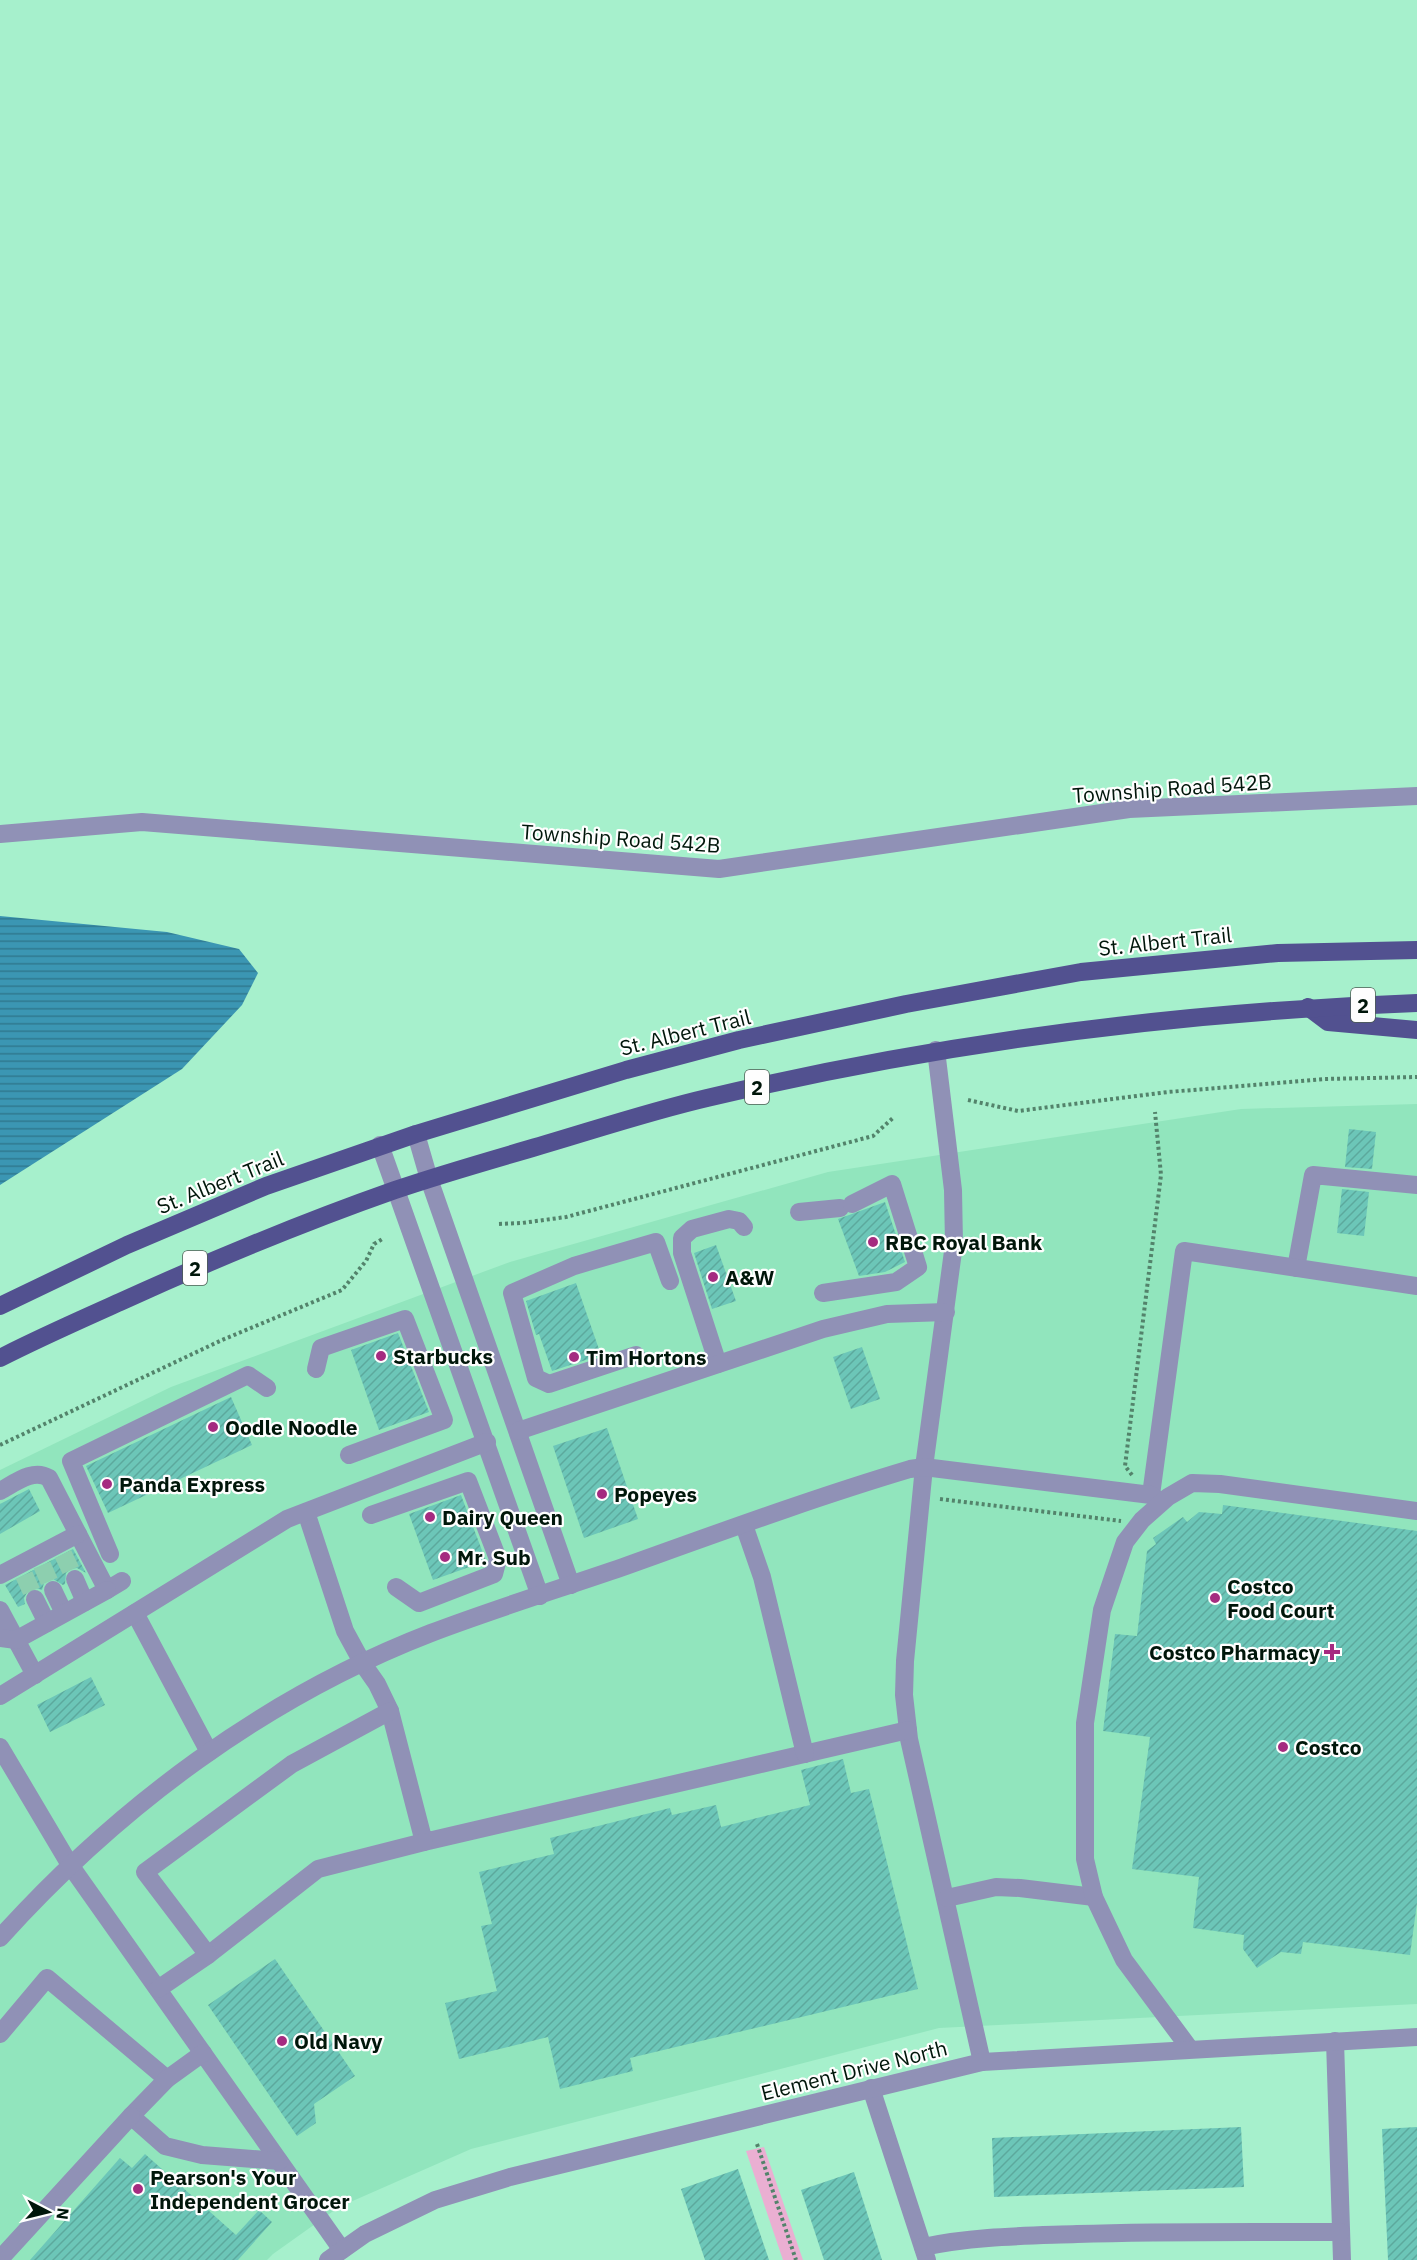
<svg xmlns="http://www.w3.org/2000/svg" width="1417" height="2260" font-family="'IBM Plex Sans',sans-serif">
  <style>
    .built { fill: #91e5bd }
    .green { fill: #eaafd2 }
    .water { fill: url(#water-rules) }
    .building { fill: url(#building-hatch) }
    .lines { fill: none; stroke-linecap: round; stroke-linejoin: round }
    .minor-tunnel { stroke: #8dcfaf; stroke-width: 18; stroke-dasharray: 18 9; stroke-linecap: butt }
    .path { stroke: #53836b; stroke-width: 4; stroke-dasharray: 3 3; stroke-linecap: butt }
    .minor { stroke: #9091b6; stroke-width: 18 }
    .major { stroke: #525190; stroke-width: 18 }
    .poi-dot { fill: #a52b80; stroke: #fefefe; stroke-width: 2 }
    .labels { text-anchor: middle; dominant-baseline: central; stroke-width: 4.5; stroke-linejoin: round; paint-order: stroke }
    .shield { fill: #fefefe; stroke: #4c5c53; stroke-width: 1.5 }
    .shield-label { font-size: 20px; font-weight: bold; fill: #00160a }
    .street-label { font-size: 21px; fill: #00160a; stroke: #fefefe }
    .poi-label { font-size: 21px; font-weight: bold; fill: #00160a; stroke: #fefefe; text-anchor: start }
  </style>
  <defs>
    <pattern id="water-rules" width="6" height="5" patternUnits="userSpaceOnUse" patternTransform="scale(1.5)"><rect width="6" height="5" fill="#3b96b3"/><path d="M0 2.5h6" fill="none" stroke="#2f7990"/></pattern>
    <pattern id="building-hatch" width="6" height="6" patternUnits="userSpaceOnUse" patternTransform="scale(1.5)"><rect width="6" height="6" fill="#6cc6b8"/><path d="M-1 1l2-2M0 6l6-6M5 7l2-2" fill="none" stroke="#5ca99d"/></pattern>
  </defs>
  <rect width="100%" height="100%" fill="#a6f0cc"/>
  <polygon class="built" points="1417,1104 1417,2004 939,2028 471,2149 339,2207 273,2254 267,2260 0,2260 0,1470 171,1387 510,1262 828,1172 1241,1109"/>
  <polygon class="green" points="764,2147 803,2260 783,2260 746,2151"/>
  <polygon class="water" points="0,916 167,932 239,949 258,973 242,1005 182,1069 0,1185"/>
  <g class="building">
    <polygon points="1349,1129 1376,1132 1372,1169 1345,1167"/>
    <polygon points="1342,1189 1369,1192 1364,1236 1337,1233"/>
    <polygon points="885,1202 905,1262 885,1272 859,1276 838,1219"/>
    <polygon points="716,1245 736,1301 712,1309 694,1253"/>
    <polygon points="576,1283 601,1355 552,1371 539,1334 536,1335 526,1301"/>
    <polygon points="398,1333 429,1412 379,1430 351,1350"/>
    <polygon points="862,1347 880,1399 851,1409 833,1357"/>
    <polygon points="231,1397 252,1445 108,1513 86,1466"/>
    <polygon points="607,1428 638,1519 584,1538 553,1446"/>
    <polygon points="29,1489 40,1511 0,1534 0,1504"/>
    <polygon points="461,1495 486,1561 433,1580 409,1514"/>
    <polygon points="1223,1505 1417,1531 1417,1903 1410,1955 1303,1942 1301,1954 1281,1952 1257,1968 1243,1949 1244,1935 1193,1928 1199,1877 1132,1869 1150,1737 1103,1731 1115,1634 1137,1636 1147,1551 1156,1544 1153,1538 1183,1517 1187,1522 1199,1512 1222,1514"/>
    <polygon points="73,1549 86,1573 77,1568 71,1569 66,1573 65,1584 63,1585 53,1579 44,1583 42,1590 36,1588 29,1589 24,1598 25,1604 18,1607 5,1585"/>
    <polygon points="91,1677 105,1705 50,1732 37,1705"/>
    <polygon points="843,1759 851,1793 869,1789 918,1989 630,2058 633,2071 560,2089 548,2037 459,2059 445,2003 497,1991 481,1926 492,1924 479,1872 554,1854 550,1838 670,1808 672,1815 716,1805 721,1827 810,1805 801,1770"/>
    <polygon points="275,1959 355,2076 314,2104 316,2123 297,2136 208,2005"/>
    <polygon points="1241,2127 1244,2187 994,2197 992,2138"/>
    <polygon points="1417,2127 1417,2260 1388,2260 1382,2129"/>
    <polygon points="145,2154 236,2235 259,2210 272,2222 238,2260 30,2260 120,2158 132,2168"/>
    <polygon points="738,2169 769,2260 705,2260 681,2189"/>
    <polygon points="854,2172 882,2260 824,2260 801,2190"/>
  </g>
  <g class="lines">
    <g class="minor-tunnel">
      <polyline points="63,1554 75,1579"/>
      <polyline points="42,1565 53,1590"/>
      <polyline points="24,1575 35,1599"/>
    </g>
    <g class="path">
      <polyline points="968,1100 1018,1111 1168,1092 1325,1079 1417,1077"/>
      <polyline points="499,1224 522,1223 566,1217 873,1136 893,1118"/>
      <polyline points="0,1445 222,1340 342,1290 366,1261 374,1244 384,1238"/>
      <polyline points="1132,1475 1125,1466 1161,1175 1155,1112"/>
      <polyline points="940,1499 1121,1521"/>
      <polyline points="757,2144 796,2260"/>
    </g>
    <g class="minor">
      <polyline points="0,834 142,822 719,869 1129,809 1417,796"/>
      <polyline points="936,1050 953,1190 954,1244 924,1467 905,1661 904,1695 909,1739 982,2062"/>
      <polyline points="416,1134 429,1179 571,1585"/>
      <polyline points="380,1145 540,1596"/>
      <polyline points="799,1212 840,1208"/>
      <polyline points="1296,1268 1313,1175 1417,1185"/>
      <polyline points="823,1293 896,1282 918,1267 892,1184 852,1204"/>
      <polyline points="636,1355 549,1384 536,1378 512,1293 574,1266 656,1242 670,1281"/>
      <polyline points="718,1364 682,1253 682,1238 692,1229 729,1219 739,1221 744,1227"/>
      <polyline points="316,1369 321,1348 405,1319 444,1420 349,1455"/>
      <polyline points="518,1431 823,1329 887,1314 946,1312"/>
      <path d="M0 1491C15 1483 33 1468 49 1478L107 1590 122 1581"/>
      <polyline points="1151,1495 1184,1251 1417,1286"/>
      <polyline points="306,1512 345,1631 363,1664 377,1684 390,1711 424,1842 908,1730"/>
      <polyline points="371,1515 468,1481 498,1559 494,1574 419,1603 396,1587"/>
      <polyline points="744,1525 762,1577 805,1754"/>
      <polyline points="110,1554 71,1461 248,1375 267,1388"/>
      <polyline points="0,1575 78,1534"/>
      <polyline points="75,1579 85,1602"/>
      <polyline points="53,1590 64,1613"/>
      <polyline points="35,1599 47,1623"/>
      <polyline points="0,1610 35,1675"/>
      <polyline points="135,1613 209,1752"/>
      <polyline points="0,1638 16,1640 107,1590"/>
      <polyline points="0,1696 287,1519 487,1442"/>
      <polyline points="0,1747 70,1865 342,2250"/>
      <polyline points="947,1898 996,1887 1020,1888 1094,1897"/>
      <path d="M0 1938C118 1807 265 1697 431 1633 494 1609 559 1589 623 1567 718 1533 813 1498 910 1469L924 1467 1151 1495 1161 1502"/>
      <polyline points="208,1955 318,1869 424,1842"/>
      <polyline points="158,1989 208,1955 145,1872 292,1764 390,1711"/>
      <polyline points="0,2034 47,1978 167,2079"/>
      <polyline points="1335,2041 1342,2260"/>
      <polyline points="1190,2049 1124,1960 1094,1897 1085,1859 1085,1723 1102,1610 1125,1542 1142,1520 1168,1497 1192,1483 1220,1484 1417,1511"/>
      <polyline points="203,2053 167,2079 131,2116 165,2146 202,2155 279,2161"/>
      <polyline points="871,2088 927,2260"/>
      <path d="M923 2247C974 2236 1025 2236 1077 2234 1165 2231 1253 2232 1341 2232"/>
      <polyline points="0,2259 131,2116"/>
      <polyline points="328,2260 365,2234 435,2200 510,2177 982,2062 1417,2037"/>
    </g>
    <g class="major">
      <polyline points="1308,1007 1328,1022 1417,1030"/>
      <polyline points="0,1306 127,1245 266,1186 416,1134 626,1070 739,1040 906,1004 1081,972 1278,953 1417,950"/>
      <path d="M0 1358C39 1338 80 1320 120 1302 210 1261 301 1223 395 1190 439 1175 484 1162 529 1149 588 1132 647 1112 707 1098 943 1042 1175 1012 1417 1003"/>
    </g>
  </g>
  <g class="poi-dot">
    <circle cx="873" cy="1242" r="6"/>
    <circle cx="713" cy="1277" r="6"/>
    <circle cx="381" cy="1356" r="6"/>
    <circle cx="574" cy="1357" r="6"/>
    <circle cx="213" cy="1427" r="6"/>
    <circle cx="107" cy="1484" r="6"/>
    <circle cx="602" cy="1494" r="6"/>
    <circle cx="430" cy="1517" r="6"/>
    <circle cx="445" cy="1557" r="6"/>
    <circle cx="1215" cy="1598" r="6"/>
    <path d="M1329 1643h6v6h6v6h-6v6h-6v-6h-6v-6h6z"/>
    <circle cx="1283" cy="1747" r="6"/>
    <circle cx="282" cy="2041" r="6"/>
    <circle cx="138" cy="2189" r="6"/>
  </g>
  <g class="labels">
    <g class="shield">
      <rect x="1351" y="988" width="24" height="34" rx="4.5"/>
      <rect x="745" y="1070" width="24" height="34" rx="4.5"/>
      <rect x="183" y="1251" width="24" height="34" rx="4.5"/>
    </g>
    <g class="shield-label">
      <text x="1363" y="1005">2</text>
      <text x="757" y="1087">2</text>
      <text x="195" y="1268">2</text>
    </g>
    <g class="street-label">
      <text transform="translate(1172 788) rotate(-4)">Township Road 542B</text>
      <text transform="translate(621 838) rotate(4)">Township Road 542B</text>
      <text transform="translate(1165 941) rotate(-6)">St. Albert Trail</text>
      <text transform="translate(685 1032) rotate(-14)">St. Albert Trail</text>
      <text transform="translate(220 1182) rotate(-22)">St. Albert Trail</text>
      <text transform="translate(854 2070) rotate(-14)">Element Drive North</text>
    </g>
    <g class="poi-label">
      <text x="885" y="1242">RBC Royal Bank</text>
      <text x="725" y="1277">A&amp;W</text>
      <text x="393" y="1356">Starbucks</text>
      <text x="586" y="1357">Tim Hortons</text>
      <text x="225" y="1427">Oodle Noodle</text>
      <text x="119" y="1484">Panda Express</text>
      <text x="614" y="1494">Popeyes</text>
      <text x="442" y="1517">Dairy Queen</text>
      <text x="457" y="1557">Mr. Sub</text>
      <text x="1227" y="1586">Costco<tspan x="1227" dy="24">Food Court</tspan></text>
      <text x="1320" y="1652" text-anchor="end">Costco Pharmacy</text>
      <text x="1295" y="1747">Costco</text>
      <text x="294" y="2041">Old Navy</text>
      <text x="150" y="2177">Pearson's Your<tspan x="150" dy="24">Independent Grocer</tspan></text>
    </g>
  </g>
  <g transform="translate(48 2212) rotate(97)" stroke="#fefefe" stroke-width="4.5" paint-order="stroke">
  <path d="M0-4.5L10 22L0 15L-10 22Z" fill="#00160a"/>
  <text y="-9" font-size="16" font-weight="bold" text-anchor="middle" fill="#00160a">N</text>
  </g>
</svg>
